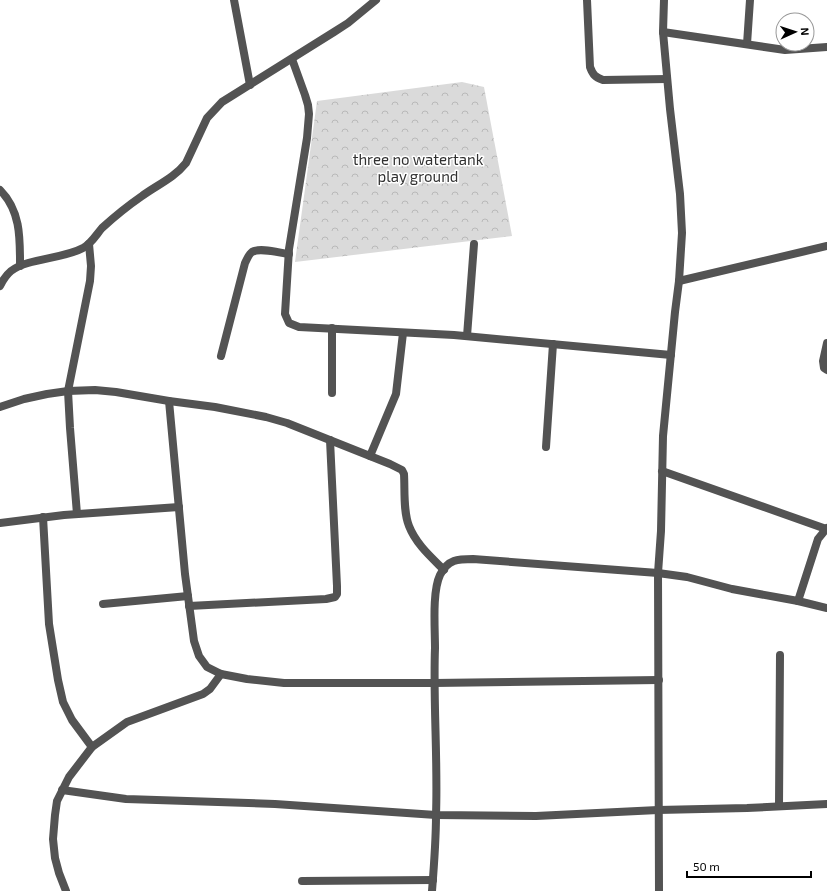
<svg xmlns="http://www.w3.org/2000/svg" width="827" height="891" font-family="'Exo 2',sans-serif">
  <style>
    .park { fill: url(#park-crowns) }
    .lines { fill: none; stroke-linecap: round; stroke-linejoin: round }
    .minor { stroke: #535353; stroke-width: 8 }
    .labels { text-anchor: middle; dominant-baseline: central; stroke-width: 3; stroke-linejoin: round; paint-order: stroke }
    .park-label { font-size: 15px; fill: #313131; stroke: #fff }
  </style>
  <defs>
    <pattern id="park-crowns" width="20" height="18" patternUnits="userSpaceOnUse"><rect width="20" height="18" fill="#dadada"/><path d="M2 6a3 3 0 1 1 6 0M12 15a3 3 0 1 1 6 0" fill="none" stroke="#b9b9b9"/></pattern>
  </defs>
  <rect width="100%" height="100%" fill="#fff"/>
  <polygon class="park" points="462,82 484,87 512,236 295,262 317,101"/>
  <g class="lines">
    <g class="minor">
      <polyline points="234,0 250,85"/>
      <path d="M587 0 590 67C593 75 595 77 603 80L667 79"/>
      <polyline points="663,32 785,50 827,47"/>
      <polyline points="747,44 750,0"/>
      <polyline points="292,59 305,95 308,105 309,114 307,138 289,249 285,314 289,323 299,327 454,335 671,355"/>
      <path d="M0 190C21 211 20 239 20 266"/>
      <polyline points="679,281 827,246"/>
      <path d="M0 286C3 280 6 275 11 271 28 258 63 259 83 248 91 244 96 235 102 228 114 217 129 205 142 196 157 185 174 178 186 163L207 118 222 102 334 32 348 23 376 0"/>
      <polyline points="332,328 332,393"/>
      <polyline points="467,336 474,244"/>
      <polyline points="827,343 823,361 824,368 827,370"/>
      <path d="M221 356 245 263C247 259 249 254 252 252 260 247 280 253 289 254"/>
      <polyline points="169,401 185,574 194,641 199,656 207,667 221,674 247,679 284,683 434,683 659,680"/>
      <path d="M0 407 24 399 47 394 68 391 95 390 116 392 169 401 215 407 266 417 287 423 390 464 402 470 404 474C405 490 403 511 409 526 416 544 431 557 444 570"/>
      <polyline points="546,447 553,344"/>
      <polyline points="370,456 396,394 403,333"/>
      <polyline points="662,471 826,529"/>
      <polyline points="77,514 70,428 68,391 90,281 91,266 89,244"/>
      <polyline points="43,517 49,624 58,680 63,702 72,720 92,747"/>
      <polyline points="0,523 64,515 179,507"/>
      <polyline points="798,601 827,608"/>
      <polyline points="103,604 188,596"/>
      <polyline points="189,606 326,599 335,597 337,594 337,586 330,440"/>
      <polyline points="62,790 126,799 275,804 436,815 536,816 658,810 747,808 827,804"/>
      <polyline points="779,806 780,655"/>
      <polyline points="302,881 433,880"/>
      <polyline points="66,891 59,873 55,858 53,839 55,815 57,801 69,777 92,747 127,722 203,694 210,689 221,674"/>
      <path d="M432 891C434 866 436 840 436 815 438 759 433 703 435 648 435 628 432 592 440 575 448 559 458 559 473 559L658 573 687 577 732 589 798 601 818 539 827 528"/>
      <polyline points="659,891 658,573 661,531 663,436 675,312 679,281 682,233 680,194 670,109 663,32 664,0"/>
    </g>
  </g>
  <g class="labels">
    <g class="park-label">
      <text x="418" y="159">three no watertank<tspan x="418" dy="17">play ground</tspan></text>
    </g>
  </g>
  <g transform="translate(795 32) rotate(87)"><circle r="19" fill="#ffffff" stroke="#999999"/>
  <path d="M0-3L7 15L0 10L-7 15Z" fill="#000000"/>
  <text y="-6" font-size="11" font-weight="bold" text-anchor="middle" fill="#000000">N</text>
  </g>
  <path d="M687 871v6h124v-6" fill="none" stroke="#000000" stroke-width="2"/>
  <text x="693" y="871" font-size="12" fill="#000000" stroke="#ffffff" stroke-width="3" paint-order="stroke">50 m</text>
</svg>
